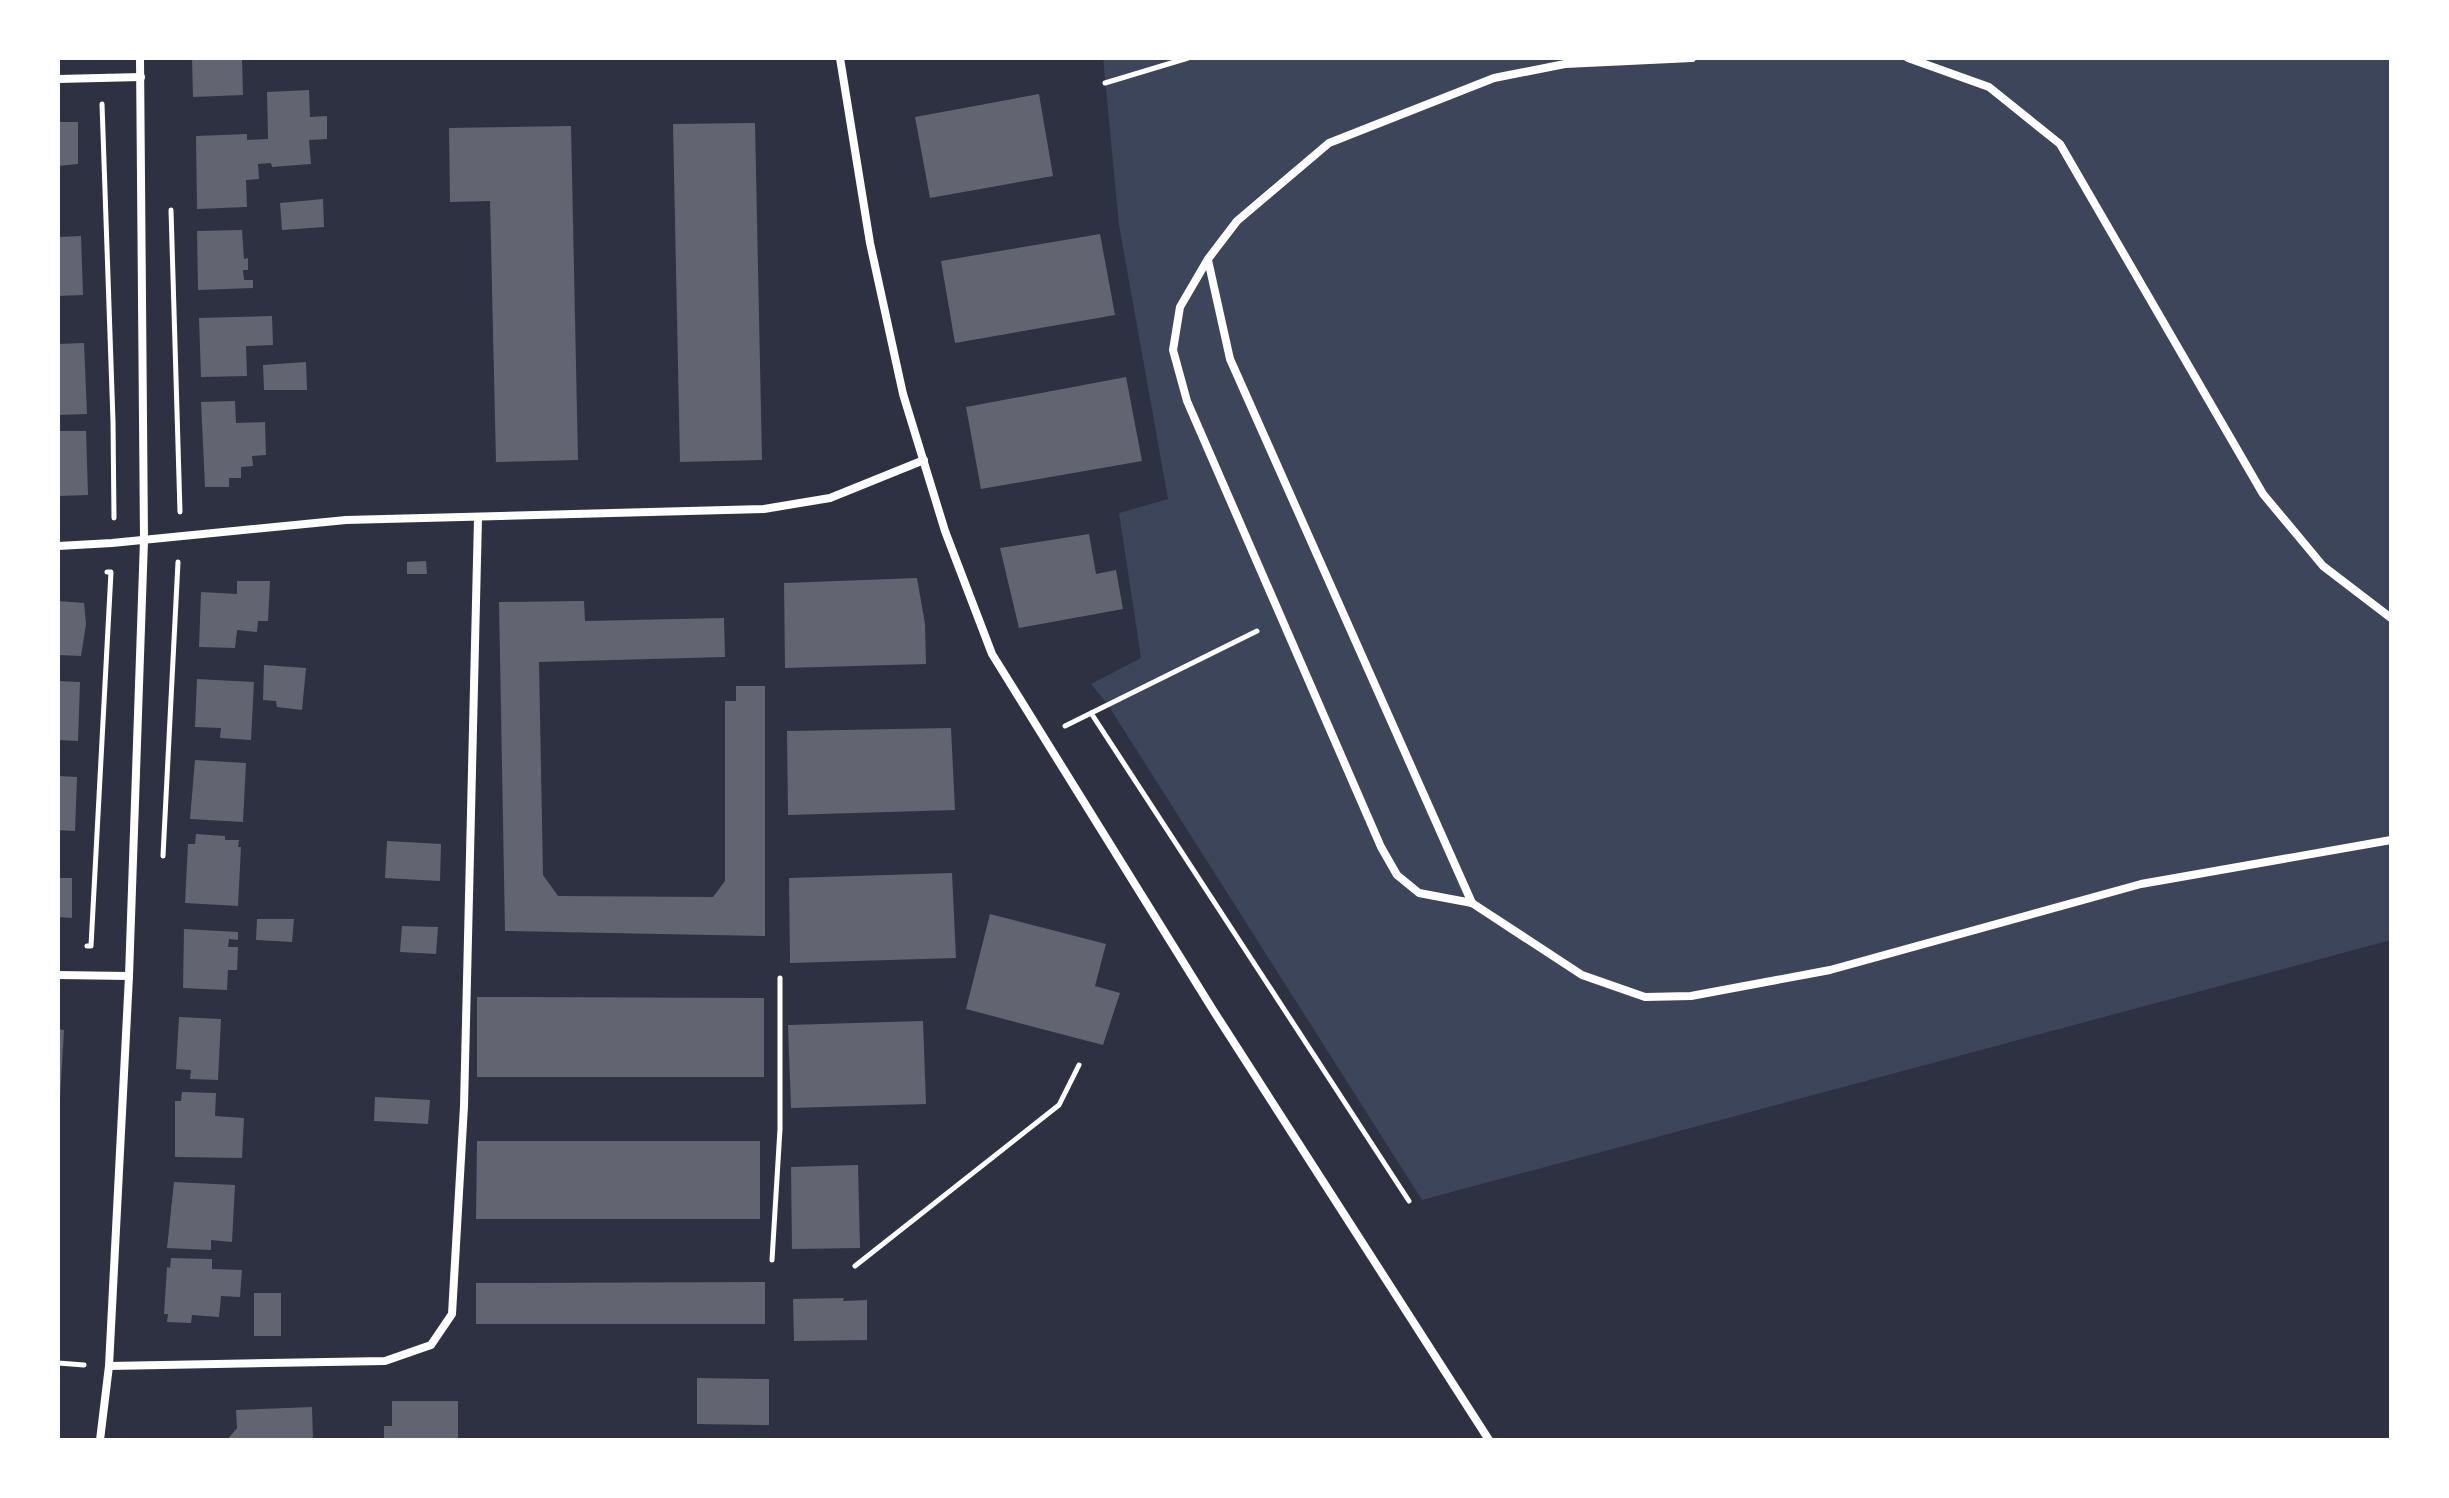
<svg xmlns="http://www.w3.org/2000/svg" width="2449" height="1498" font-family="'Roboto Serif',serif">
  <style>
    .green { fill: #3c4559 }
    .building { fill: #626471 }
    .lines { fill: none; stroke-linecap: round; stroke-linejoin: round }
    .path { stroke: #fff; stroke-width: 5 }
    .minor { stroke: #fff; stroke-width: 8 }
  </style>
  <rect width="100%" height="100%" fill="#2d3142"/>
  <polygon class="green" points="1103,58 2391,58 2391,940 1422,1200 1108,705 1091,684 1141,658 1119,513 1168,499 1119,225"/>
  <g class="building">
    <polygon points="192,58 242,58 243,95 193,97"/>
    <polygon points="309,90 310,117 327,116 327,139 309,140 311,164 272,167 271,163 258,164 259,179 246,180 247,207 197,209 196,136 247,134 247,140 268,139 267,92"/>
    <polygon points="1039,94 1053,176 930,198 915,117"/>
    <polygon points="58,122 78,122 78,164 58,166"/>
    <polygon points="755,123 762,460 680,462 673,124"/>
    <polygon points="571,126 578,460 496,462 490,201 450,202 449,128"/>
    <polygon points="323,199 324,227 282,230 280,203"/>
    <polygon points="242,230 244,259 248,258 248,270 243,270 244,280 253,280 253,288 198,290 197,231"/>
    <polygon points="1100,234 1115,315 955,343 941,261"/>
    <polygon points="81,236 83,295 58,296 58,237"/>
    <polygon points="272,316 273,345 246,346 247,376 201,377 199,318"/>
    <polygon points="84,343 87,414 58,415 58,344"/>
    <polygon points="306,362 307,390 264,390 263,365"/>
    <polygon points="1126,377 1142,461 981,489 966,407"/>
    <polygon points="235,401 236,423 265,422 266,455 252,456 253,466 241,467 241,478 229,478 229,487 205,487 201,402"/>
    <polygon points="58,431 86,431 88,495 58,496"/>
    <polygon points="1089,534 1096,574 1116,570 1123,609 1019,628 1000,548"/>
    <polygon points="426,561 427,574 407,574 407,562"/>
    <polygon points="917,578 925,624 926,664 785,668 784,583"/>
    <polygon points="237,581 270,581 268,621 258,621 257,632 237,630 235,648 199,647 201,592 237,594"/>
    <polygon points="58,601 84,603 86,624 81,656 58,655"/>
    <polygon points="584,601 585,621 724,618 725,657 539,662 543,875 558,896 713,897 725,881 725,701 736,701 736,686 765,686 765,936 505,931 499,602"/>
    <polygon points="264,665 306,668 302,710 277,707 276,701 263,700"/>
    <polygon points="197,679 254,682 251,740 220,738 221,728 195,727"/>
    <polygon points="58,681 80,682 78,741 58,740"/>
    <polygon points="951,728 955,810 788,815 787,731"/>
    <polygon points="195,760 246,763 243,822 190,819"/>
    <polygon points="58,776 77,777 75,831 58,830"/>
    <polygon points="196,834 225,836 225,840 239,840 238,847 241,847 238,906 185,903 188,844 195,844"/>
    <polygon points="387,841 441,844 440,881 385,878"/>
    <polygon points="952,873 956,958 790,963 789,878"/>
    <polygon points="58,878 72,878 72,918 58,917"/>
    <polygon points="990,914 1106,944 1095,986 1120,993 1103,1045 966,1009"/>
    <polygon points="257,919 294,919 292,942 256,940"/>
    <polygon points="402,926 438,927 436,954 400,952"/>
    <polygon points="184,929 238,932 238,940 229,939 228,947 238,947 237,970 228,970 227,990 183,988"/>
    <polygon points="477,997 764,998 764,1077 477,1077"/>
    <polygon points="179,1017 221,1019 218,1080 190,1079 191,1070 176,1069"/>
    <polygon points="923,1021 926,1104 791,1108 788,1025"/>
    <polygon points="58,1029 64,1030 60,1098 58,1098"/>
    <polygon points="182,1092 216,1093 215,1116 244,1118 242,1158 175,1157 175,1101 181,1101"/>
    <polygon points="375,1097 430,1100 428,1124 374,1121"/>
    <polygon points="477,1141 760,1141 760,1219 476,1219"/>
    <polygon points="858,1165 860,1248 792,1249 791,1167"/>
    <polygon points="174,1182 235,1185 232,1242 211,1240 211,1250 167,1248"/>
    <polygon points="171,1258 212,1259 212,1269 242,1270 240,1297 221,1296 219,1317 192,1315 191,1323 167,1322 168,1314 164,1314 167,1267 170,1268"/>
    <polygon points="765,1282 765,1324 476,1324 476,1283"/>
    <rect x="254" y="1293" width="27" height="43"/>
    <polygon points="844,1298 843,1301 867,1300 867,1340 794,1341 793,1299"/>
    <polygon points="697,1378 769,1379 769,1425 697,1424"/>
    <polygon points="392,1401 458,1401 458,1440 384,1440 384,1426 392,1426"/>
    <polygon points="312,1407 313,1440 227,1440 237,1428 236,1410"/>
  </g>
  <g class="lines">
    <g class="path">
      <polyline points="1105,83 1188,58"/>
      <polyline points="102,104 113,421 114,518"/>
      <polyline points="171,210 180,512"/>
      <polyline points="1091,713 1409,1201"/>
      <polyline points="1065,726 1257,631"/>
      <polyline points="163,856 178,562"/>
      <polyline points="87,946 91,946 111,572 107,572"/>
      <polyline points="772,1260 780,1129 780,978"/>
      <polyline points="855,1266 1059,1105 1079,1065"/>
      <polyline points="58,1363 84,1365"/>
    </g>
    <g class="minor">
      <polyline points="840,58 870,243 903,394 945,531 992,654 1213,1010 1489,1440"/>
      <polyline points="1692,58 1565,64 1494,78 1329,143 1237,221 1208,259 1180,307 1173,350 1187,401 1381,847 1397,875 1419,893 1472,903 1582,975 1645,997 1691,996 1830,970 2141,884 2391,840"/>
      <polyline points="1908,58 1989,87 2060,144 2263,494 2323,566 2391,618"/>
      <polyline points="58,79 141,77"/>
      <polyline points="1208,260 1230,359 1472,903"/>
      <polyline points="58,546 112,543 346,520 764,509 830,498 924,460"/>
      <polyline points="58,975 129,976"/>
      <polyline points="109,1366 385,1361 431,1345 452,1314 464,1106 478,518"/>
      <polyline points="100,1440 109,1366 129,976 144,540 140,58"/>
    </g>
  </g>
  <rect width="2449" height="1498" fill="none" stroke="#ffffff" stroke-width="120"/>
</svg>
